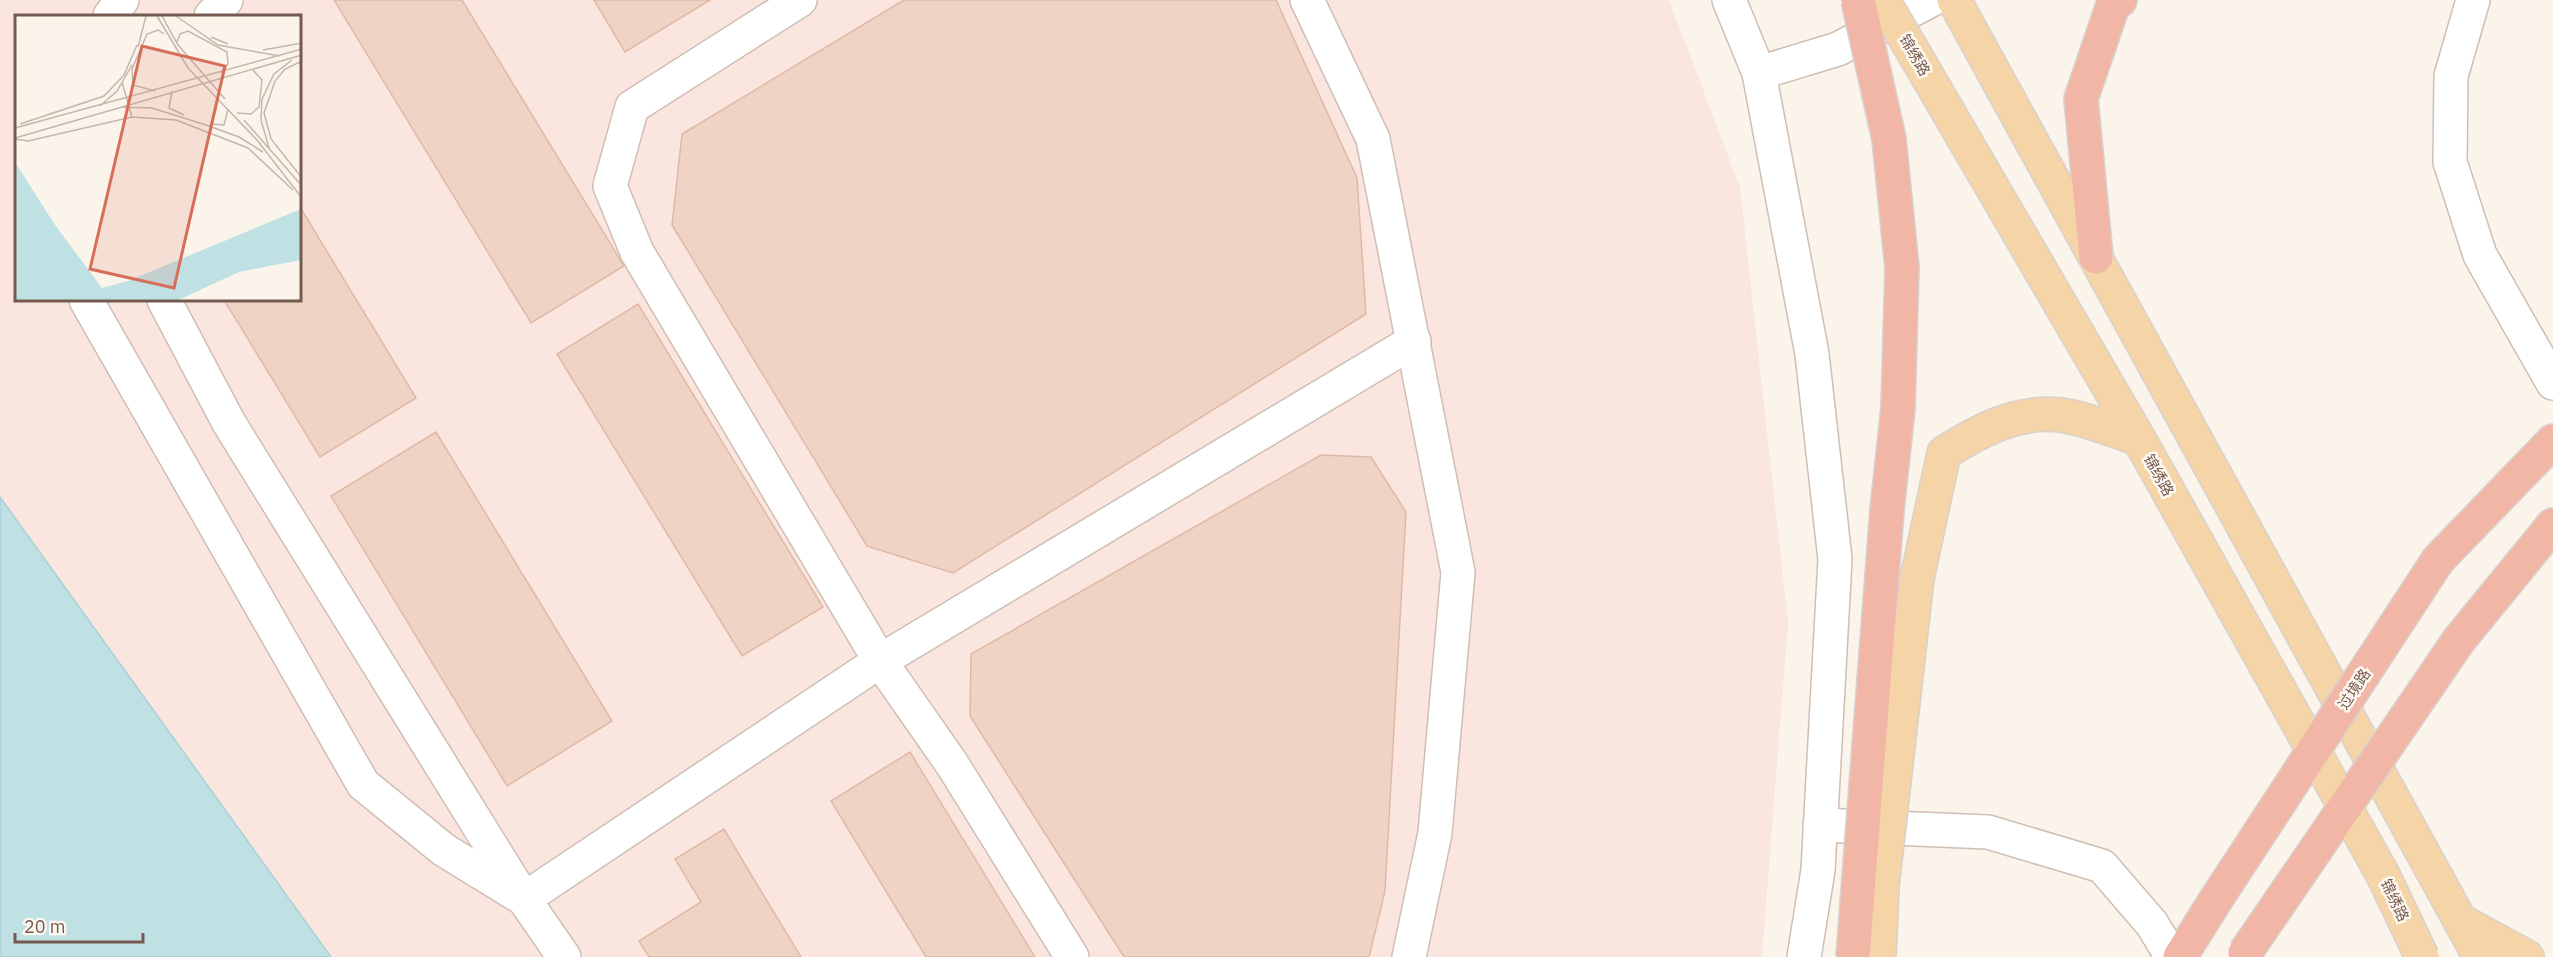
<svg xmlns="http://www.w3.org/2000/svg" width="2553" height="957" font-family="'IBM Plex Sans','Noto Sans SC',sans-serif">
  <style>
    .commercial { fill: #fbe6df; fill-rule: evenodd }
    .water { fill: #c0e1e4; stroke: #a7d1d5; stroke-width: 1.5 }
    .building { fill: #efd3c4; stroke: #e0b9a5; stroke-width: 1.5 }
    .lines { fill: none; stroke-linecap: round; stroke-linejoin: round }
    .minor-casing { stroke: #cfbeb3; stroke-width: 36 }
    .major-casing { stroke: #d8d1ce; stroke-width: 36 }
    .highway-casing { stroke: #d8d1ce; stroke-width: 36 }
    .minor { stroke: #fff; stroke-width: 33 }
    .major { stroke: #f5d4a8; stroke-width: 33 }
    .highway { stroke: #f1b6a6; stroke-width: 33 }
    .major-bridge-casing { stroke: #d8d1ce; stroke-width: 36; stroke-linecap: butt }
    .highway-bridge-casing { stroke: #d8d1ce; stroke-width: 36; stroke-linecap: butt }
    .major-bridge { stroke: #f5d4a8; stroke-width: 33 }
    .highway-bridge { stroke: #f1b6a6; stroke-width: 33 }
    .labels { text-anchor: middle; dominant-baseline: central; stroke-width: 5; stroke-linejoin: round; paint-order: stroke }
    .street-label { font-size: 15px; fill: #755a4f; stroke: #fef8f1 }
    .inset-road { fill: none; stroke: #c5b6ad; stroke-width: 1.5 }
    .view { fill: #d76e58; fill-opacity: 0.15; stroke: #d76e58; stroke-width: 3 }
    .inset-edge { fill: none; stroke: #755a4f; stroke-width: 3 }
  </style>
  <rect width="100%" height="100%" fill="#fbf4eb"/>
  <path class="commercial" d="M0 0H1669L1740 187 1788 623 1762 957H331L0 497ZM16 16H300V300H16Z"/>
  <polygon class="water" points="0,497 331,957 0,957"/>
  <g class="building">
    <polygon points="334,0 462,0 624,266 531,323"/>
    <polygon points="594,0 710,0 625,52"/>
    <polygon points="904,0 1276,0 1357,178 1366,314 953,573 867,546 672,225 682,134"/>
    <polygon points="300,207 416,398 320,457 224,300 300,300"/>
    <polygon points="638,304 823,607 742,656 557,354"/>
    <polygon points="436,432 612,721 507,786 331,496"/>
    <polygon points="1321,455 1371,457 1406,512 1385,891 1369,957 1124,957 970,716 971,654"/>
    <polygon points="910,752 1035,957 926,957 831,801"/>
    <polygon points="724,829 750,873 801,957 649,957 639,941 701,902 675,859"/>
  </g>
  <g class="lines">
    <defs>
      <g id="minor">
        <polyline points="800,0 632,107 610,186 637,252 880,661 952,764 1072,957"/>
        <polyline points="1307,0 1373,139 1458,572 1435,833 1409,957"/>
        <polyline points="1729,0 1759,73 1812,354 1835,559 1818,870 1804,957"/>
        <polyline points="2473,0 2451,76 2450,162 2480,255 2553,383"/>
        <polyline points="110,16 122,0"/>
        <polyline points="211,16 226,0"/>
        <polyline points="1759,73 1838,49 1931,0"/>
        <polyline points="86,300 363,784 444,850 524,899 880,661 1414,341"/>
        <polyline points="164,300 229,423 524,899 564,957"/>
        <polyline points="1820,825 1988,832 2102,866 2152,924 2172,957"/>
      </g>
      <g id="major">
        <polyline points="1954,0 2480,957"/>
        <polyline points="2461,921 2527,957"/>
      </g>
      <g id="highway">
        <polyline points="2096,257 2081,99 2113,5 2120,0"/>
        <polyline points="2438,560 2553,441"/>
        <polyline points="2459,640 2553,525"/>
        <polyline points="2180,957 2215,901"/>
      </g>
    </defs>
    <use href="#minor" class="minor-casing"/>
    <use href="#major" class="major-casing"/>
    <use href="#highway" class="highway-casing"/>
    <use href="#minor" class="minor"/>
    <use href="#major" class="major"/>
    <use href="#highway" class="highway"/>
    <defs>
      <g id="major-bridge">
        <polyline points="1883,0 2139,439 2383,875 2422,957"/>
        <path d="M1879 957 1882 887 1917 579 1944 453C1979 431 2017 410 2060 415 2086 418 2114 431 2139 439"/>
      </g>
      <g id="highway-bridge">
        <polyline points="2215,901 2438,560"/>
        <polyline points="2245,953 2459,640"/>
        <polyline points="1853,957 1887,510 1898,408 1902,268 1889,139 1858,0"/>
      </g>
    </defs>
    <use href="#major-bridge" class="major-bridge-casing"/>
    <use href="#highway-bridge" class="highway-bridge-casing"/>
    <use href="#major-bridge" class="major-bridge"/>
    <use href="#highway-bridge" class="highway-bridge"/>
  </g>
  <g class="labels">
    <g class="street-label">
      <text transform="translate(1915 55) rotate(60)">锦绣路</text>
      <text transform="translate(2159 475) rotate(61)">锦绣路</text>
      <text transform="translate(2354 689) rotate(-57)">过境路</text>
      <text transform="translate(2395 900) rotate(64)">锦绣路</text>
    </g>
  </g>
  <g transform="translate(15 15)">
    <rect width="286" height="286" fill="#fbf4eb"/>
    <path d="M0 147 40 210 87 273 113 266 286 194V245L224 257 161 286H0Z" fill="#c0e1e4"/>
    <path class="inset-road" d="M142 1 173 53 242 125 287 183M147 1 163 30 210 84M161 1 203 30 265 41M196 22 213 29M162 27 165 19 173 16 212 37 213 49 205 58M123 32 131 1M248 35 287 28M287 46 270 54 260 66 249 98 256 124 287 163M107 67 117 102M140 76 118 70 117 54 132 19 143 15 149 19M157 76 154 93 169 100M85 91 102 76 117 50M106 92 137 93 191 110 224 122 248 137M222 98 236 99 244 92 247 65 238 55M229 105 287 171M5 109 89 81 109 60 122 30M195 109 209 110 213 94M0 113 287 34M0 123 287 40M0 124 13 126 117 102 161 105 233 133 278 175M254 133 246 105 247 84 259 59 277 45"/>
    <path class="view" d="M127 31 210 51 159 273 75 254Z"/>
    <rect width="286" height="286" class="inset-edge"/>
  </g>
  <path d="M15 933v9h128v-9" fill="none" stroke="#755a4f" stroke-width="3"/>
  <text x="24" y="933" font-size="18" fill="#755a4f" stroke="#fef8f1" stroke-width="4.5" paint-order="stroke">20 m</text>
</svg>
